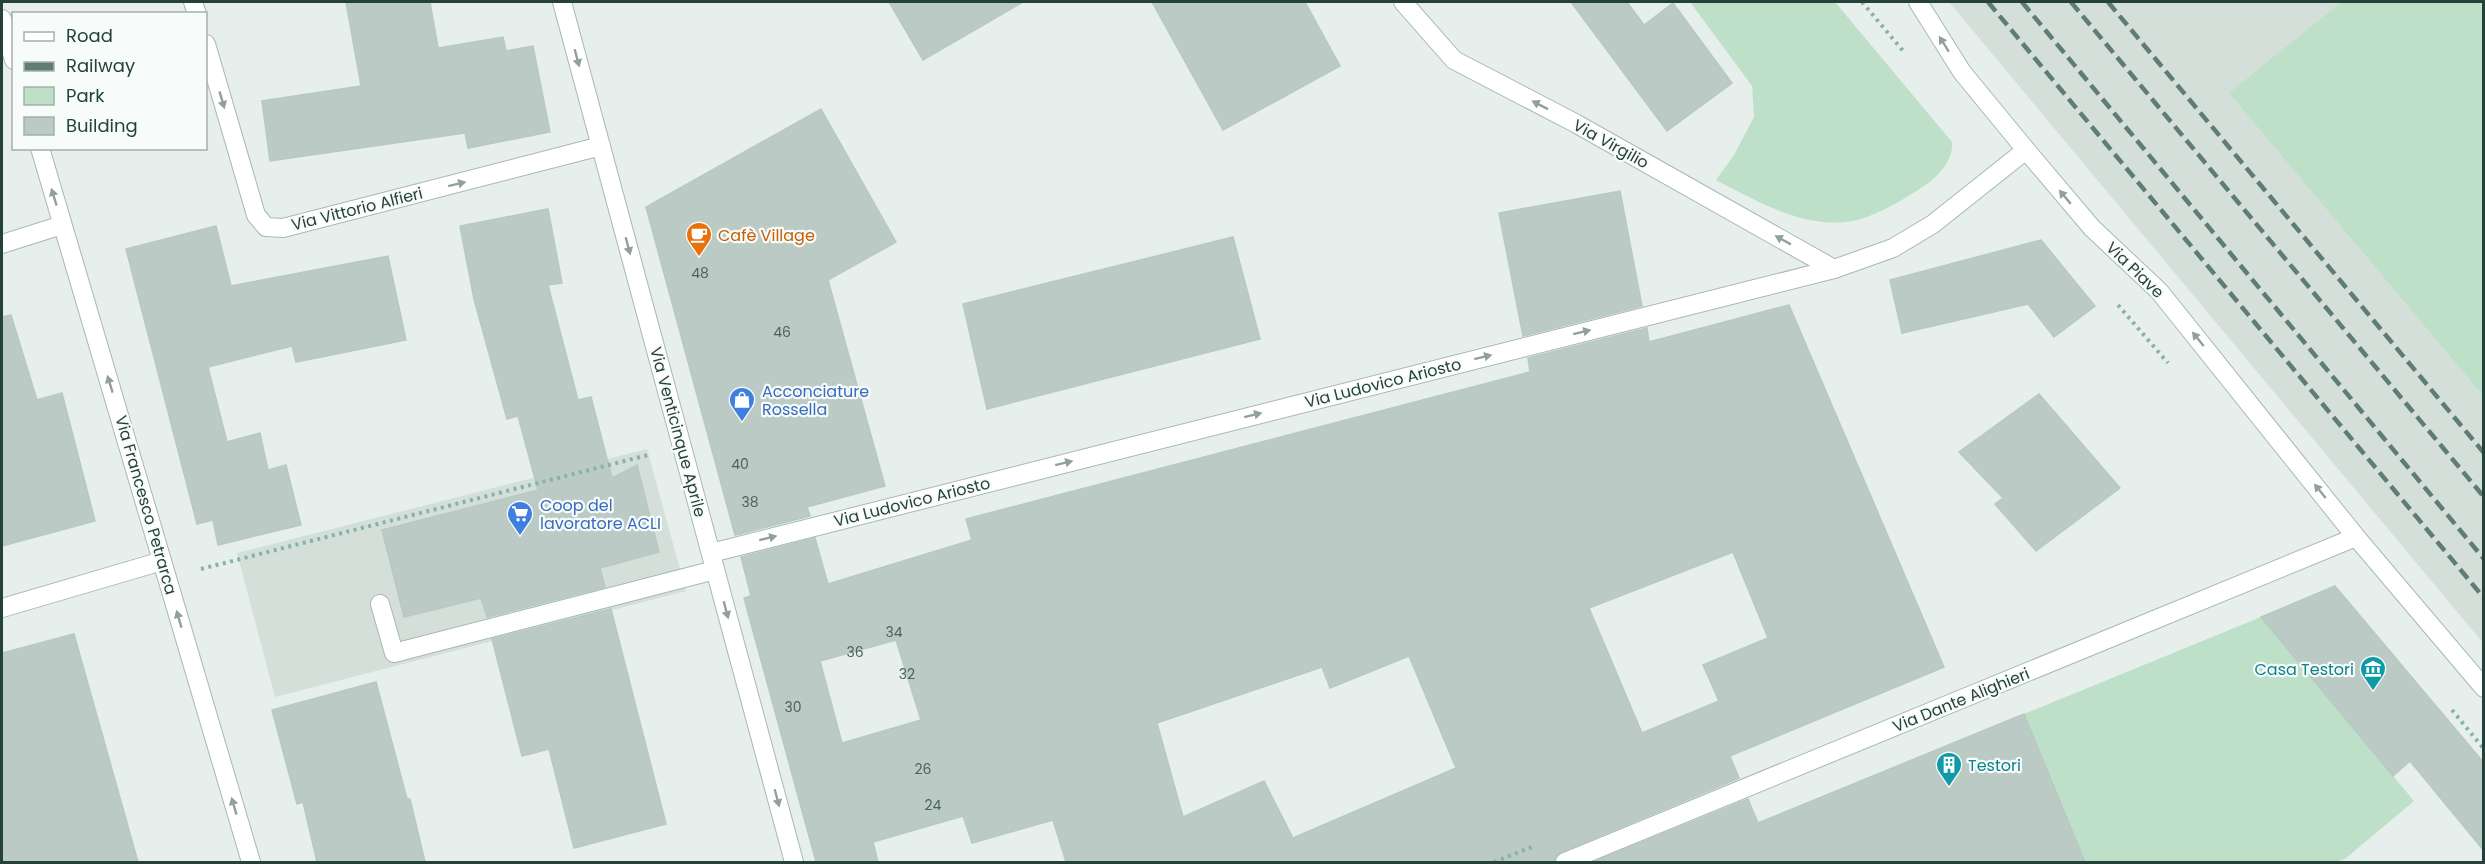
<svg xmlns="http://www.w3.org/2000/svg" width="2485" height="864" font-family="Poppins,sans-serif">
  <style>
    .built { fill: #d4dfda }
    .green { fill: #bfe0c8 }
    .building { fill: #bbcac4; stroke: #b8c9c2; stroke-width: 1.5; fill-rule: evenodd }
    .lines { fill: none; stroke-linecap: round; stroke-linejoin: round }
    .service-casing { stroke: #a8b8b2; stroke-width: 20 }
    .minor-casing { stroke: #a8b8b2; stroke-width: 20 }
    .path { stroke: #86b3a5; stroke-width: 4; stroke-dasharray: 3 4.5; stroke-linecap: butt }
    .service { stroke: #fff; stroke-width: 18 }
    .minor { stroke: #fff; stroke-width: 18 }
    .rail { stroke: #5f7d75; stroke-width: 4.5; stroke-dasharray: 12 6; stroke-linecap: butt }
    .oneway { fill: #92a09c }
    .labels { text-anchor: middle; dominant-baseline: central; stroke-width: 4.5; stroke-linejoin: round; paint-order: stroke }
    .number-label { font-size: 14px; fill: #4a645c }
    .street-label { font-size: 16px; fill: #24423a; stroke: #f7fbf9 }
    .food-label { font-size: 16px; fill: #c56008; stroke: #f7fbf9; text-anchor: start }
    .shop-label { font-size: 16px; fill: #366cbe; stroke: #f7fbf9; text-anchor: start }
    .culture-label { font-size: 16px; fill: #0d838f; stroke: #f7fbf9; text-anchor: end }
  </style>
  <rect width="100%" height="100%" fill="#e6efeb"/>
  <g class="built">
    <polygon points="1949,2 2341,2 2230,94 2483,396 2483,643"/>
    <polygon points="647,449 686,591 275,697 237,553"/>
  </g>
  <g class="green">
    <path d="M1690 2H1835L1952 142C1954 160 1938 177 1924 186 1906 198 1888 209 1867 217 1816 236 1760 203 1716 180L1734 155 1754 117 1752 86Z"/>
    <polygon points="2341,2 2483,2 2483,396 2229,93"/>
    <polygon points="2261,617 2414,801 2345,859 2335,862 2085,862 2024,714"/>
  </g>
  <g class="building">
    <polygon points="346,2 430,2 438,48 503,37 506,51 533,46 550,132 468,148 465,133 270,161 262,101 361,86"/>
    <polygon points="889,2 1023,2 923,60"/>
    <polygon points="1152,2 1305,2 1340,66 1223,130"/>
    <polygon points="1571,2 1627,2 1644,25 1673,3 1732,83 1667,131"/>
    <polygon points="821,109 896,242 828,280 885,486 807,507 810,516 735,535 646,207"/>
    <polygon points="1620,191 1642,306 1523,336 1499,213"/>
    <polygon points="548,209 562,283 548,285 578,400 591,397 612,478 637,465 659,552 600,568 605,587 487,617 481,598 404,617 382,530 538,490 518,416 507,419 474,299 460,226"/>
    <polygon points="216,226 231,286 388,256 406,340 296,362 292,346 208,367 227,442 260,433 268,470 286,465 301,525 218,545 213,520 197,524 126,249"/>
    <polygon points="1233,237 1260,339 987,409 963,304"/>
    <polygon points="2041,240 2095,306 2054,337 2028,304 1902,333 1890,280"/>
    <path d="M1789 305 1944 667 1730 756 1739 778 1561 852 1556 856 1554 862H1066L1053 820 972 843 963 816 873 842 878 862H816L744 598 751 596 741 557 815 538 828 584 972 540 966 519 1530 372 1528 358 1647 328 1649 342ZM1733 552 1768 638 1703 665 1719 701 1642 733 1589 608ZM896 640 921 720 842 743 820 661ZM1409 656 1456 768 1293 838 1264 781 1183 817 1157 723 1322 667 1330 688Z"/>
    <polygon points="11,315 37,400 62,393 95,521 2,546 2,317"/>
    <polygon points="2039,394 2120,488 2036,551 1995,504 2003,498 1959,452"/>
    <polygon points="2335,586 2484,763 2484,851 2410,761 2393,776 2261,617"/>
    <polygon points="611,609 666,824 574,848 549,749 522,756 492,639"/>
    <polygon points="74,634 138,862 2,862 2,653"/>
    <polygon points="376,682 407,799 410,799 425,862 317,862 303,802 297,804 272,710"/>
    <polygon points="2024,714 2085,862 1593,862 1748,799 1758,823"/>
  </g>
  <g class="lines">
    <defs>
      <polyline id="service" points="380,604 394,653 715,570"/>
      <g id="minor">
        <polyline points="193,2 197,14"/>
        <polyline points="562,2 794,862"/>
        <polyline points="1403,2 1454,60 1575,123 1834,269"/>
        <polyline points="1918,2 1962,72 2026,150 2092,228 2159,291 2356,537 2484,688"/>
        <polyline points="2,19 14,60"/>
        <polyline points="206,44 256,215 266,227 283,228 601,146"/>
        <polyline points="40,148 251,862"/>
        <polyline points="2,244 62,225"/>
        <polyline points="711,553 1834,269 1893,248 1933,224 2026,150"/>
        <polyline points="2,608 162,561"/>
        <polyline points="1565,862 2356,537"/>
      </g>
    </defs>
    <use href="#service" class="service-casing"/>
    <use href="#minor" class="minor-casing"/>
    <g class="path">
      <polyline points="1862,2 1904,52"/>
      <polyline points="2118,305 2168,363"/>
      <polyline points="201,569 648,455"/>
      <polyline points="2452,710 2484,749"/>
      <polyline points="1494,862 1532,847"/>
    </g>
    <use href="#service" class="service"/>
    <use href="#minor" class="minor"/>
    <g class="rail">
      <polyline points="1988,2 2484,598"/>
      <polyline points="2022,2 2484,559"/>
      <polyline points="2071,2 2484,497"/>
      <polyline points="2108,2 2484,453"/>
    </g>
  </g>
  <defs><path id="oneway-solid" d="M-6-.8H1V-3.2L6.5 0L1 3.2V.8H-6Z" transform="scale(1.5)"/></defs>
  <g class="oneway">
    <use href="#oneway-solid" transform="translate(1944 44) rotate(-122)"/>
    <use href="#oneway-solid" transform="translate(577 58) rotate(75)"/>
    <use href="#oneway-solid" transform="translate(222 100) rotate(74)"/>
    <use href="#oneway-solid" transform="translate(1540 105) rotate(-153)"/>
    <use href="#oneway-solid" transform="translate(457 184) rotate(-14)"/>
    <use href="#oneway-solid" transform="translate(54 197) rotate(-107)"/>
    <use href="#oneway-solid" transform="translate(2065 197) rotate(-130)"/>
    <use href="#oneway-solid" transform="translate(1783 240) rotate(-151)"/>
    <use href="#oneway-solid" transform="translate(628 246) rotate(75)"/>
    <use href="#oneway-solid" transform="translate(1582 332) rotate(-14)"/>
    <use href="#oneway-solid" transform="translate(2198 339) rotate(-129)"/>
    <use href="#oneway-solid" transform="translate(1483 357) rotate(-14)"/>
    <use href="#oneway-solid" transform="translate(110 384) rotate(-107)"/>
    <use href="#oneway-solid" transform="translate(1253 415) rotate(-14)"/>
    <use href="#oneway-solid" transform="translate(1064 463) rotate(-14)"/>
    <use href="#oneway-solid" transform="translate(2320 491) rotate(-129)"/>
    <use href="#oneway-solid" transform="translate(768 538) rotate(-14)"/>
    <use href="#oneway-solid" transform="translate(726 610) rotate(75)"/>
    <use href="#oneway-solid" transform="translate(179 619) rotate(-106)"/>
    <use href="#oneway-solid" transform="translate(777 798) rotate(75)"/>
    <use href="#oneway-solid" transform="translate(234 806) rotate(-106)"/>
  </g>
  <defs>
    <symbol id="cafe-pin" viewBox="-11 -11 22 30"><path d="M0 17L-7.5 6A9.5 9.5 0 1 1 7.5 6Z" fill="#e8710a" stroke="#f7fbf9"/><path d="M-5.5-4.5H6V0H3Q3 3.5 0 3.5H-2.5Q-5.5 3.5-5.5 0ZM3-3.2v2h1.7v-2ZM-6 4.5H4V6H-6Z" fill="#fff"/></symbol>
    <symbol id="shop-pin" viewBox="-11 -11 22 30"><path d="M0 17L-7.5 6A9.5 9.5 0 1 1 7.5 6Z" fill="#3f7fe0" stroke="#f7fbf9"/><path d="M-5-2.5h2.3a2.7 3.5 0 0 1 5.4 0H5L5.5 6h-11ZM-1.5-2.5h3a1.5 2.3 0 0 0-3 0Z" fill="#fff"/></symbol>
    <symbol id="supermarket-pin" viewBox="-11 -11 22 30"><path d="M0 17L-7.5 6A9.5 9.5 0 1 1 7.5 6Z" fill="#3f7fe0" stroke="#f7fbf9"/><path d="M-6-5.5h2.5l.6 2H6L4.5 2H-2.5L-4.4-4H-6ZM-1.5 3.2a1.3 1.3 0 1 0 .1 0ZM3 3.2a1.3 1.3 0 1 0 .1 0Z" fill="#fff"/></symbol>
    <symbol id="museum-pin" viewBox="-11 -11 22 30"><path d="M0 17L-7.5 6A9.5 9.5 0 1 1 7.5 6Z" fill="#0f9aa8" stroke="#f7fbf9"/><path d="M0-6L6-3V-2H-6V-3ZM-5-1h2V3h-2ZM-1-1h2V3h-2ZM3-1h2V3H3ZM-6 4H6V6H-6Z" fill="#fff"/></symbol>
    <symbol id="building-pin" viewBox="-11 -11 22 30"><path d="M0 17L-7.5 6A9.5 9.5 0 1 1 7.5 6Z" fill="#0f9aa8" stroke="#f7fbf9"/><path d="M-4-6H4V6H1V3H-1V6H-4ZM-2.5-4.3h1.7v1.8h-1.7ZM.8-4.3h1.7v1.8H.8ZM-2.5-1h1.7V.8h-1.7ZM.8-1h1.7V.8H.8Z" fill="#fff"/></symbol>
  </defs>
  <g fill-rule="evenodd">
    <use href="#cafe-pin" x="684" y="220" width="30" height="40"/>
    <use href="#shop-pin" x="727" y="385" width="30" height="40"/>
    <use href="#supermarket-pin" x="505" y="499" width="30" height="40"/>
    <use href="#museum-pin" x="2358" y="654" width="30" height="40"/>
    <use href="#building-pin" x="1934" y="750" width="30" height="40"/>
  </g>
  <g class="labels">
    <g class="number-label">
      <text x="700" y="273">48</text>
      <text x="782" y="332">46</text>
      <text x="740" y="464">40</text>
      <text x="750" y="502">38</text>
      <text x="894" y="632">34</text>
      <text x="855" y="652">36</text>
      <text x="907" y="674">32</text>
      <text x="793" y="707">30</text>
      <text x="923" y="769">26</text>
      <text x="933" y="805">24</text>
    </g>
    <g class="street-label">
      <text transform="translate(1611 144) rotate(29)">Via Virgilio</text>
      <text transform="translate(357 209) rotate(-14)">Via Vittorio Alfieri</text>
      <text transform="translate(2135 270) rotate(44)">Via Piave</text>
      <text transform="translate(1383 383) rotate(-14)">Via Ludovico Ariosto</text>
      <text transform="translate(678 432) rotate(75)">Via Venticinque Aprile</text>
      <text transform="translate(912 502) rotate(-14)">Via Ludovico Ariosto</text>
      <text transform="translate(146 505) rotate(74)">Via Francesco Petrarca</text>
      <text transform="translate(1961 700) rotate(-22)">Via Dante Alighieri</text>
    </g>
    <g class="food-label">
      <text x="718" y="235">Cafè Village</text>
    </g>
    <g class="shop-label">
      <text x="762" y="391">Acconciature<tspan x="762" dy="18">Rossella</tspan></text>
      <text x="540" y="505">Coop del<tspan x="540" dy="18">lavoratore ACLI</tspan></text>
    </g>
    <g class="culture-label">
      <text x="2354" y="669">Casa Testori</text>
      <text x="1968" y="765" text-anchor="start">Testori</text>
    </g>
  </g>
  <rect width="2485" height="864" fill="none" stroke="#24423a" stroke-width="6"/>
  <rect x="12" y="12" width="195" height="138" fill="#f7fbf9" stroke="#a3b1ad" stroke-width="1.5"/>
  <rect x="24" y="32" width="30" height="9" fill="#ffffff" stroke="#a3b1ad" stroke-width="1.5"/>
  <text x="66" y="42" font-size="18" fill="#24423a">Road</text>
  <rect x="24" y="62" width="30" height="9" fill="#5f7d75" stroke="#a3b1ad" stroke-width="1.5"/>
  <text x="66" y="72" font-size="18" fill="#24423a">Railway</text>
  <rect x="24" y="87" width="30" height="18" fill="#bfe0c8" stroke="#a3b1ad" stroke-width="1.5"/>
  <text x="66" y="102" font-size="18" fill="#24423a">Park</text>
  <rect x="24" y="117" width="30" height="18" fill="#bbcac4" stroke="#a3b1ad" stroke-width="1.5"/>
  <text x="66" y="132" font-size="18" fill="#24423a">Building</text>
</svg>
